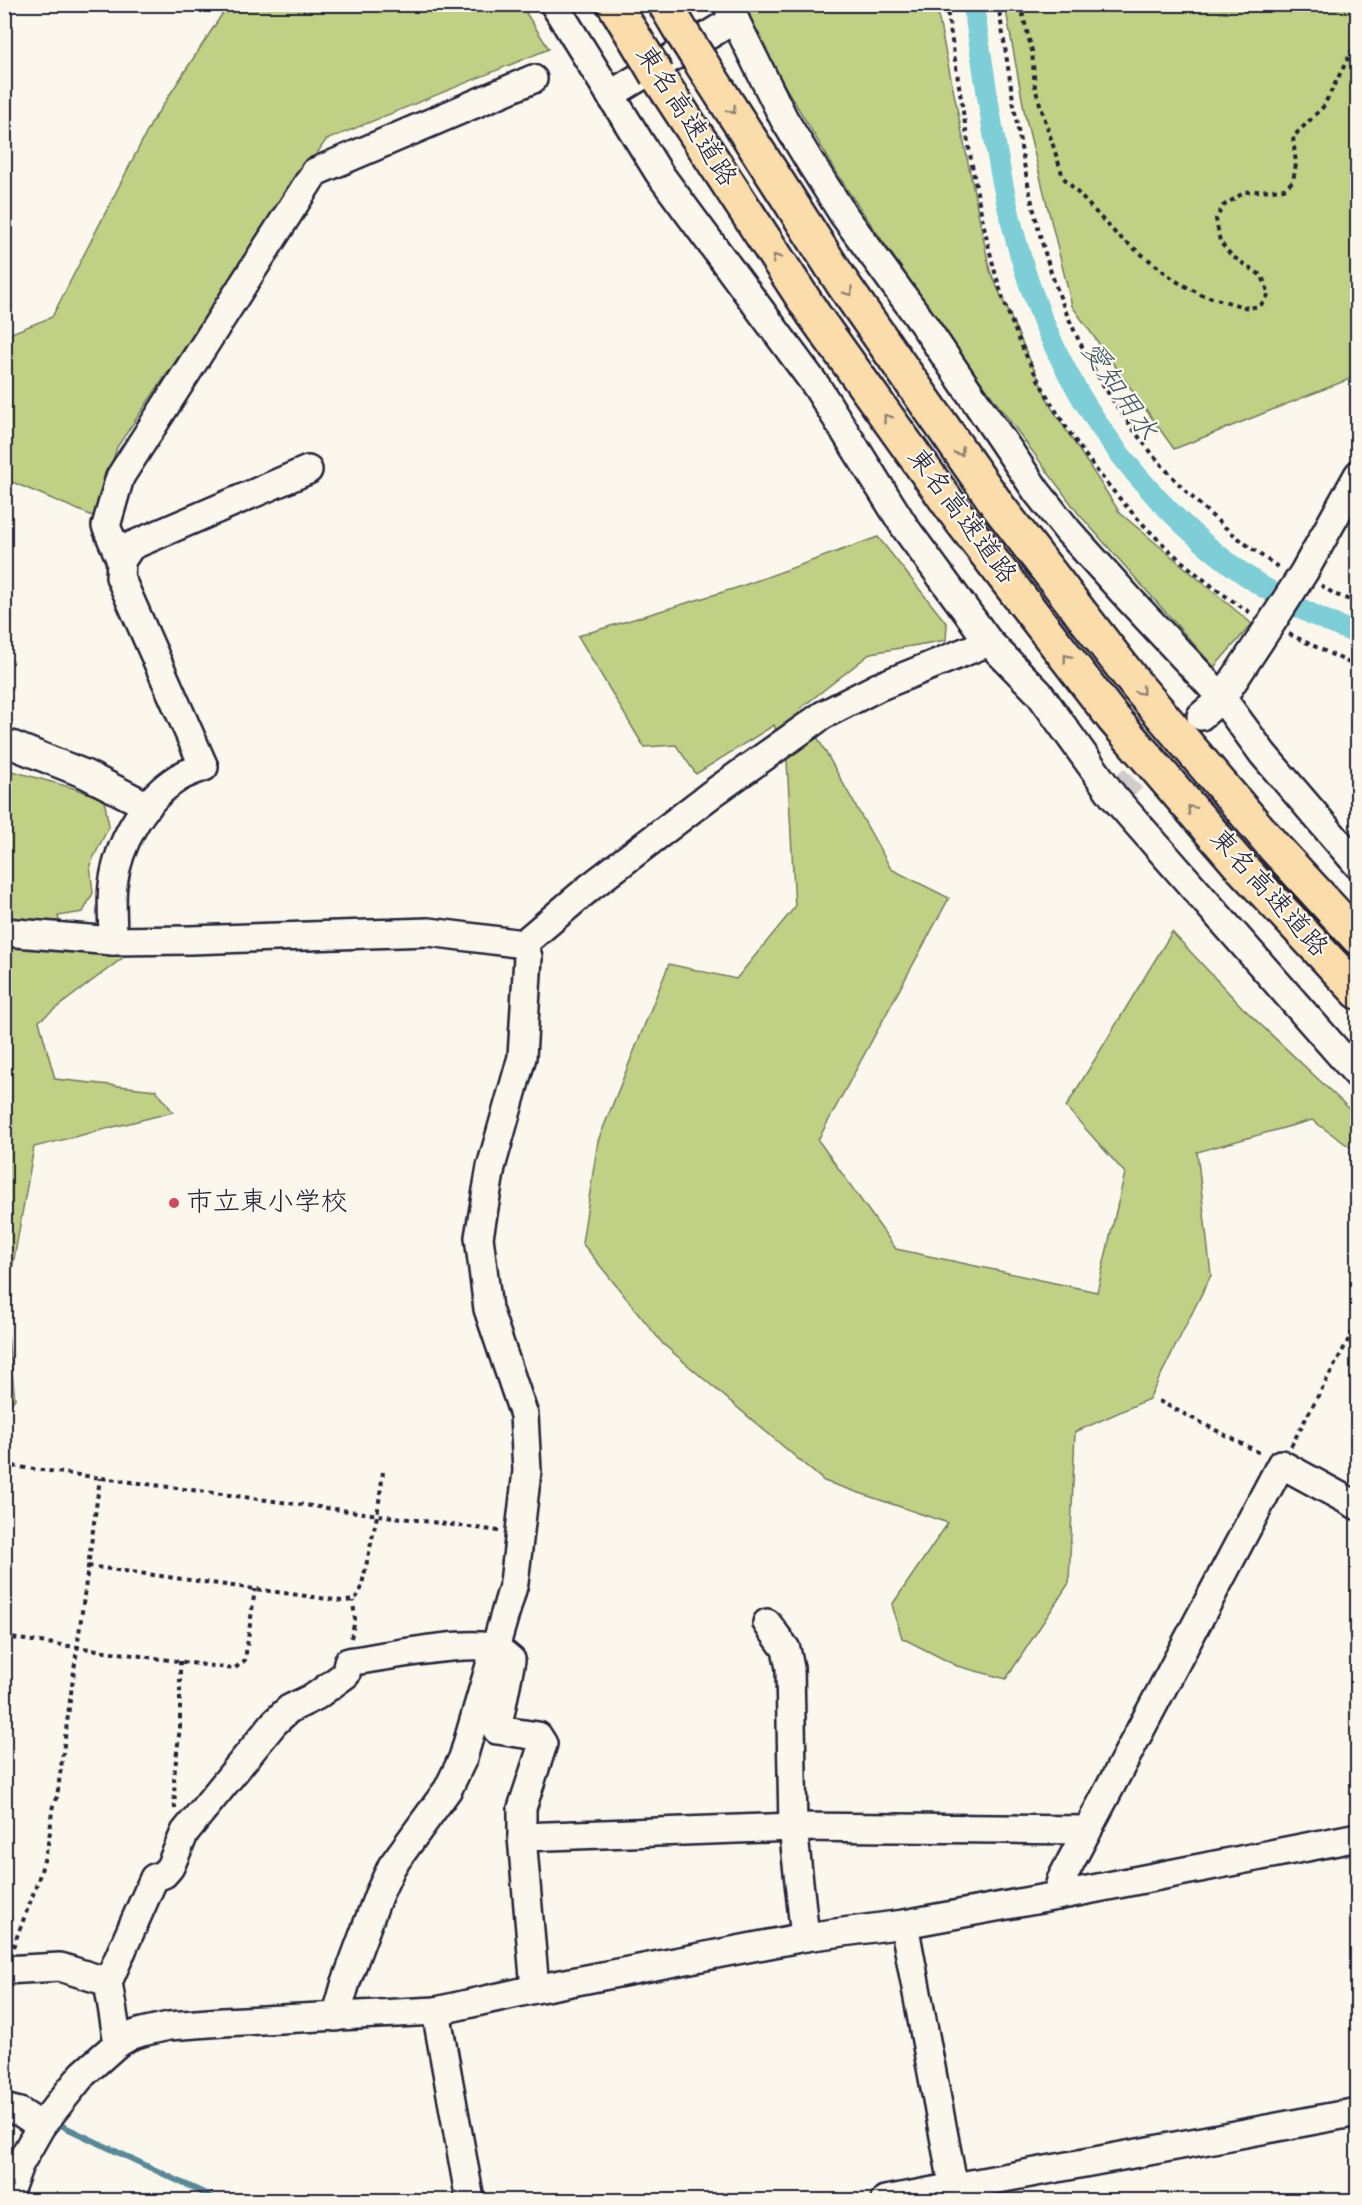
<svg xmlns="http://www.w3.org/2000/svg" width="1362" height="2205" font-family="'Indie Flower','Klee One',sans-serif">
  <style>
    .green { fill: #c0d185; stroke: #717a60; stroke-width: 1.5 }
    .lines { fill: none; stroke-linecap: round; stroke-linejoin: round }
    .stream { stroke: #598998; stroke-width: 6 }
    .canal { stroke: #7dced6; stroke-width: 21 }
    .minor-tunnel { stroke: #d0ccc9; stroke-width: 27; stroke-dasharray: 27 14; stroke-linecap: butt }
    .minor-casing { stroke: #22223b; stroke-width: 32 }
    .highway-casing { stroke: #22223b; stroke-width: 38 }
    .path { stroke: #22223b; stroke-width: 4; stroke-dasharray: 4.5 4.5; stroke-linecap: butt }
    .minor { stroke: #fbf7ec; stroke-width: 27 }
    .highway { stroke: #faddab; stroke-width: 33 }
    .highway-bridge-casing { stroke: #22223b; stroke-width: 38; stroke-linecap: butt }
    .highway-bridge { stroke: #faddab; stroke-width: 33 }
    .oneway { stroke: #8e8073 }
    .poi-dot { fill: #d1495b; stroke: #fbf7ec; stroke-width: 2 }
    .labels { text-anchor: middle; dominant-baseline: central; stroke-width: 4.5; stroke-linejoin: round; paint-order: stroke }
    .street-label { font-size: 27px; fill: #22223b; stroke: #fbf7ec }
    .poi-label { font-size: 27px; fill: #22223b; stroke: #fbf7ec; text-anchor: start }
    .water-label { font-size: 28px; font-style: italic; fill: #3d566a; stroke: #fbf7ec }
  </style>
  <rect width="100%" height="100%" fill="#fbf7ec"/>
  <filter id="ink" filterUnits="userSpaceOnUse"><feTurbulence type="fractalNoise" baseFrequency=".0167" numOctaves="2"/><feDisplacementMap in="SourceGraphic" scale="12" xChannelSelector="R" yChannelSelector="G"/><feConvolveMatrix kernelMatrix="1 2 1 2 8 2 1 2 1" color-interpolation-filters="sRGB"/></filter>
  <g filter="url(#ink)">
    <g class="green">
      <polygon points="228,5 521,5 549,49 326,140 117,447 95,517 5,479 4,336 52,317 152,122"/>
      <polygon points="736,5 936,5 990,271 1051,407 1120,513 1252,624 1214,667 1078,513 970,367 848,191"/>
      <polygon points="1005,5 1357,5 1357,376 1174,449 1072,306 1025,115"/>
      <polygon points="878,537 947,624 946,640 871,653 801,708 891,869 949,898 818,1140 896,1249 1097,1292 1125,1173 1066,1107 1172,932 1242,1007 1357,1116 1357,1152 1312,1120 1197,1152 1211,1275 1149,1399 1075,1432 1069,1583 1006,1679 957,1666 902,1638 892,1605 948,1523 824,1481 663,1344 582,1243 598,1141 669,964 736,979 795,907 787,761 774,725 696,774 676,745 644,747 578,636 736,588"/>
      <polygon points="5,769 73,788 104,799 109,826 90,865 93,893 83,912 58,916 68,952 125,956 39,1021 55,1079 156,1090 173,1112 34,1147 5,1309 15,1399 5,1409"/>
    </g>
    <g class="lines">
      <polyline class="stream" points="52,2121 210,2196 211,2200"/>
      <path class="canal" d="M973 4C989 99 999 198 1031 289 1084 442 1204 577 1358 634"/>
      <polyline class="minor-tunnel" points="1113,796 1195,722"/>
      <defs>
        <g id="minor">
          <polyline points="554,4 659,173 817,387 906,529 989,642 1039,693 1113,796 1358,1075"/>
          <polyline points="727,4 784,119 810,162 843,214 924,325 1037,492 1068,531 1131,601 1222,698 1263,754 1358,865"/>
          <polyline points="610,95 735,19"/>
          <polyline points="121,561 106,526 120,477 315,172 533,79"/>
          <polyline points="1201,716 1222,698 1272,622 1304,572 1358,475"/>
          <polyline points="4,745 12,745 85,774 148,806"/>
          <polyline points="4,932 113,941 190,940 429,932 523,944 589,888 713,793 823,715 878,687 989,642"/>
          <path d="M113 941C113 923 111 903 113 885 118 844 143 800 178 778 186 773 195 770 204 767L120 577 121 561 131 546 308 470"/>
          <polyline points="767,1623 786,1649 790,1668 793,1827 805,1937"/>
          <polyline points="522,1837 793,1827 1088,1830"/>
          <polyline points="1057,1896 1061,1880 1281,1464 1358,1506"/>
          <polyline points="904,1924 956,2200"/>
          <polyline points="4,1970 60,1967 108,1982"/>
          <polyline points="436,2011 470,2200"/>
          <polyline points="336,2017 346,1982 378,1896 392,1866 448,1789 463,1758 514,1583 527,1471 524,1415 488,1309 479,1237 491,1167 522,1057 528,957 523,944"/>
          <path d="M118 2043 108 1982 154 1878 164 1874 170 1867 185 1832 274 1723 289 1709 316 1696 346 1674 348 1662C377 1658 472 1638 496 1649 501 1651 506 1656 511 1660L497 1730 538 1736 543 1744 522 1808V1837L535 1989"/>
          <polyline points="4,2108 20,2112 41,2126"/>
          <polyline points="6,2200 19,2165 41,2126 83,2074 118,2043 130,2036 142,2032 169,2026 223,2022 436,2011 535,1989 805,1937 904,1924 1057,1896 1358,1837"/>
          <polyline points="885,2200 1358,2112"/>
        </g>
        <g id="highway">
          <polyline points="614,4 644,53"/>
          <polyline points="665,4 681,31"/>
          <polyline points="700,61 843,284 998,506 1137,686 1275,848 1358,938"/>
          <polyline points="657,75 814,315 962,522 1113,718 1242,868 1358,992"/>
        </g>
      </defs>
      <use href="#minor" class="minor-casing"/>
      <use href="#highway" class="highway-casing"/>
      <g class="path">
        <path d="M946 4C961 93 972 185 995 272 1032 406 1133 539 1251 613"/>
        <path d="M998 4C1013 93 1023 187 1051 272 1091 393 1174 499 1281 569"/>
        <polyline points="1020,4 1032,51 1035,88 1063,177 1117,235 1176,281 1202,295 1248,308 1260,306 1269,294 1262,276 1232,256 1220,242 1216,219 1223,206 1245,192 1284,189 1293,181 1296,164 1293,137 1323,107 1358,39"/>
        <polyline points="1321,585 1334,594 1358,603"/>
        <polyline points="1289,634 1358,667"/>
        <polyline points="1159,1401 1262,1454"/>
        <polyline points="1291,1446 1358,1322"/>
        <polyline points="4,1465 499,1531"/>
        <path d="M88 1566 342 1601C353 1601 357 1599 361 1589L377 1516 383 1472"/>
        <polyline points="4,1637 234,1669 245,1660 255,1589"/>
        <polyline points="351,1638 355,1620 353,1601"/>
        <polyline points="175,1809 174,1777 180,1727 180,1661"/>
        <path d="M13 1947C27 1909 44 1872 50 1832 52 1820 50 1807 57 1797L100 1478"/>
      </g>
      <use href="#minor" class="minor"/>
      <use href="#highway" class="highway"/>
      <defs>
        <g id="highway-bridge">
          <polyline points="681,31 700,61"/>
          <polyline points="644,53 657,75"/>
        </g>
      </defs>
      <use href="#highway-bridge" class="highway-bridge-casing"/>
      <use href="#highway-bridge" class="highway-bridge"/>
    </g>
    <defs><path id="oneway-chevron" d="M-2-3.5L2.5 0L-2 3.5" fill="none" stroke-width="1.6" stroke-linecap="round" stroke-linejoin="round" transform="scale(1.5)"/></defs>
    <g class="oneway">
      <use href="#oneway-chevron" transform="translate(732 110) rotate(57)"/>
      <use href="#oneway-chevron" transform="translate(776 258) rotate(-123)"/>
      <use href="#oneway-chevron" transform="translate(849 292) rotate(55)"/>
      <use href="#oneway-chevron" transform="translate(887 418) rotate(-126)"/>
      <use href="#oneway-chevron" transform="translate(960 452) rotate(55)"/>
      <use href="#oneway-chevron" transform="translate(1067 658) rotate(-128)"/>
      <use href="#oneway-chevron" transform="translate(1141 691) rotate(50)"/>
      <use href="#oneway-chevron" transform="translate(1191 809) rotate(-131)"/>
    </g>
  </g>
  <circle class="poi-dot" cx="174" cy="1203" r="6"/>
  <g class="labels">
    <g class="street-label">
      <text transform="translate(685 117) rotate(57)">東名高速道路</text>
      <text transform="translate(961 517) rotate(53)">東名高速道路</text>
      <text transform="translate(1268 894) rotate(48)">東名高速道路</text>
    </g>
    <g class="poi-label">
      <text x="186" y="1203">市立東小学校</text>
    </g>
    <g class="water-label">
      <text transform="translate(1118 392) rotate(56)">愛知用水</text>
    </g>
  </g>
  <rect width="1362" height="2205" fill="none" stroke="#fbf7ec" stroke-width="24"/>
  <rect x="12" y="12" width="1338" height="2181" fill="none" stroke="#22223b" stroke-width="2" filter="url(#ink)"/>
</svg>
